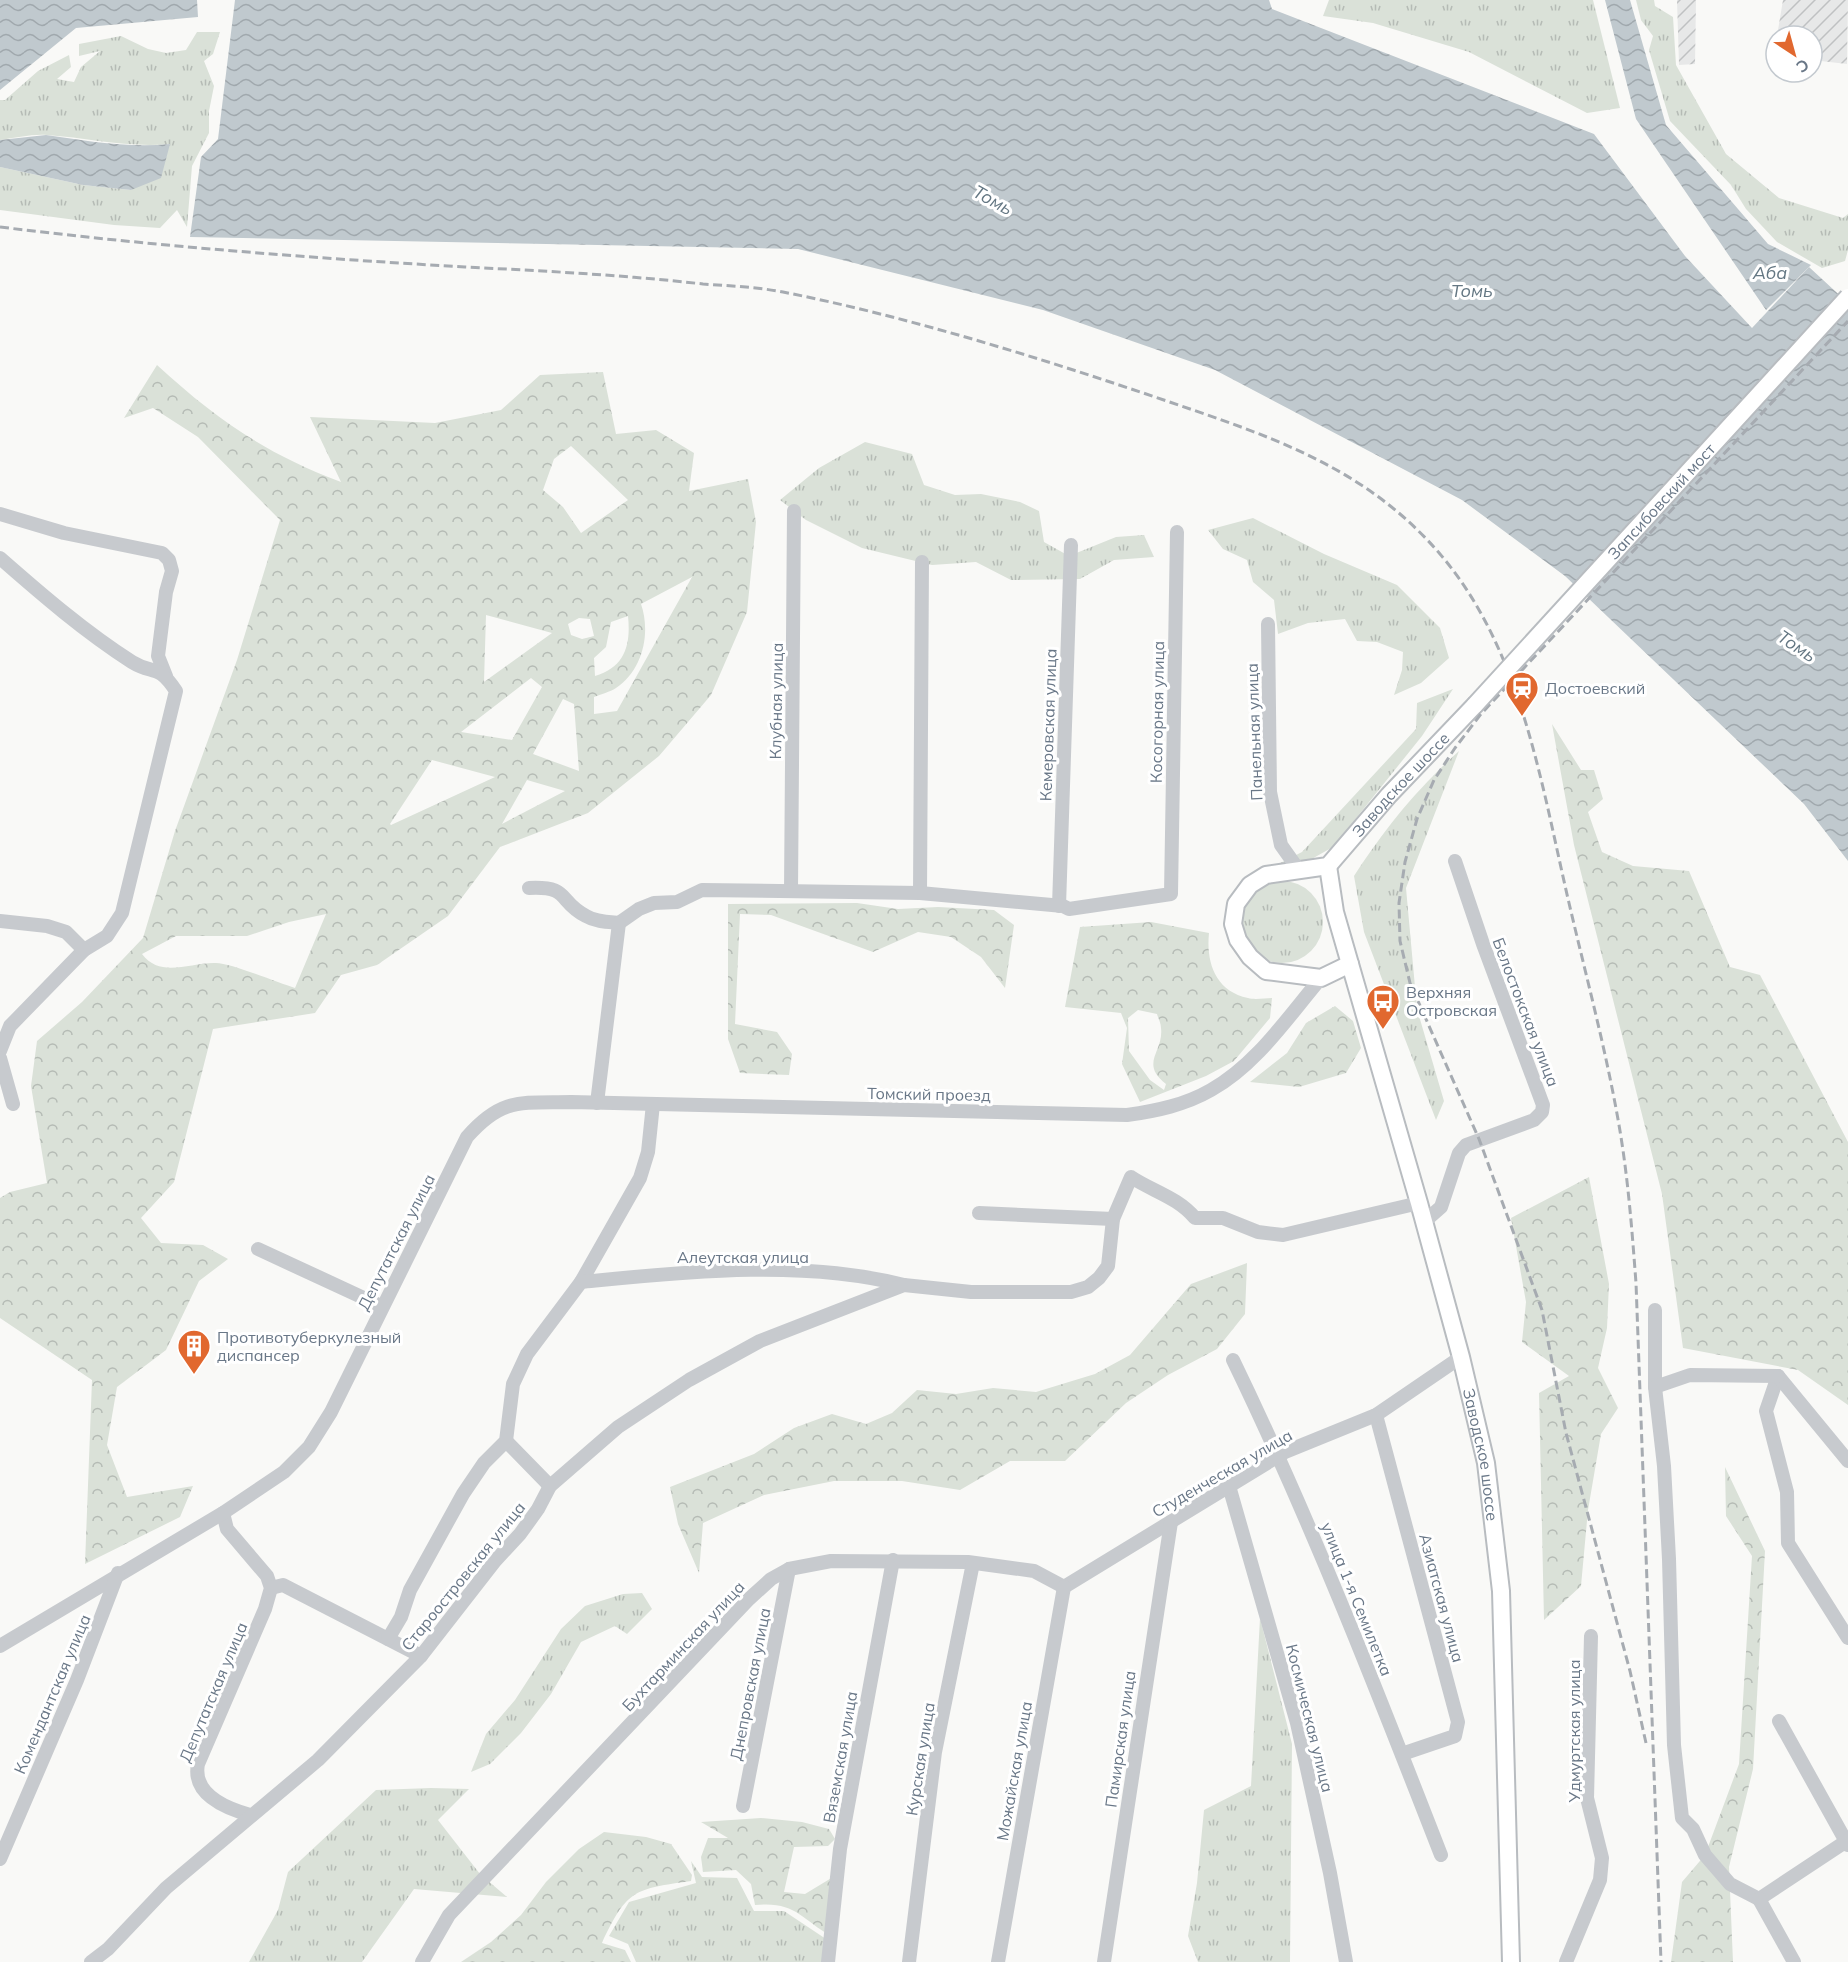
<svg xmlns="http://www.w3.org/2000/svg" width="1848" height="1962" font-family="Mulish,sans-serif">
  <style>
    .industrial { fill: url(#industrial-furrows) }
    .grass { fill: url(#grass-tufts) }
    .forest { fill: url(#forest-crowns); fill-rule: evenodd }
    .water { fill: url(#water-waves) }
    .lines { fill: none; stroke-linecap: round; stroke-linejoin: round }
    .major-casing { stroke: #b8bcc0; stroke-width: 20 }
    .minor { stroke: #c7cace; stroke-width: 14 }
    .major { stroke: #fff; stroke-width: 16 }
    .rail { stroke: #a6abb1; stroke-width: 3; stroke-dasharray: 9 4.5; stroke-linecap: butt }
    .major-bridge-casing { stroke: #b8bcc0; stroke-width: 20; stroke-linecap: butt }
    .major-bridge { stroke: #fff; stroke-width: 16 }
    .labels { text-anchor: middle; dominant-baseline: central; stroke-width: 6; stroke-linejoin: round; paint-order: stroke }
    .street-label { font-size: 16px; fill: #697787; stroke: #fff }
    .poi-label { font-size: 16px; fill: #697787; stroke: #fff; text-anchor: start }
    .water-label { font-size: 18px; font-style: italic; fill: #647783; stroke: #fff }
  </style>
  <defs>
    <pattern id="industrial-furrows" width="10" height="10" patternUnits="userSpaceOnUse" patternTransform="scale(1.5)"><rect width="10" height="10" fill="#e7e8e8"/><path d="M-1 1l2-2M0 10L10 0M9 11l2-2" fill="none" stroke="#bfc1c2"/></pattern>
    <pattern id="grass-tufts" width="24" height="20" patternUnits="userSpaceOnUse" patternTransform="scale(1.5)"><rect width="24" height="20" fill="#dae1d8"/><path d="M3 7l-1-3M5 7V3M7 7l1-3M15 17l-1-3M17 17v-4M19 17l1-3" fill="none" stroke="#b5bbb5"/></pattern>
    <pattern id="forest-crowns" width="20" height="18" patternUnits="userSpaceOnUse" patternTransform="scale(1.5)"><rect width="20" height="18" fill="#dae1d8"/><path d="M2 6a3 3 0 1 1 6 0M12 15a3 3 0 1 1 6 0" fill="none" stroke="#b5bbb5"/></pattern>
    <pattern id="water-waves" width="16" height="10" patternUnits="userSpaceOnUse" patternTransform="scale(1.5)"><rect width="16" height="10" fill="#c0c9ce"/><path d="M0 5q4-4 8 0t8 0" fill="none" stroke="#a0a8ad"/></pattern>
  </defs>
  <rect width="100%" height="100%" fill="#f9f9f7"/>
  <g class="industrial">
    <polygon points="1677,0 1696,0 1695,64 1679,65"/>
    <polygon points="1783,0 1848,0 1847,64 1812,60 1812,36 1777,36"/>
  </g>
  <g class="grass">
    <polygon points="1329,0 1593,0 1620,108 1587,113 1469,52 1373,23 1323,16"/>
    <polygon points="1636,0 1654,0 1655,6 1673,17 1676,65 1726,154 1779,198 1843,218 1848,214 1848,250 1845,261 1822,268 1777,242 1746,209 1731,185 1670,121 1649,50 1653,36 1641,20"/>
    <path d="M197 32H220L213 54 204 61 214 86 209 111V133L192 166 187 227 177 210 160 228 114 225 0 210V167L83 185 131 190 170 144C128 148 89 138 47 135 32 134 15 138 0 140V100H5L38 71 69 55 71 67 57 79 74 82 81 67 100 51 79 56V44L121 36 148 49 166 53 186 50Z"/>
    <polygon points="865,442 912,454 924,485 955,495 981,494 1020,502 1039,511 1044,542 1069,556 1116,537 1144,535 1154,557 1114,560 1080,579 1011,580 976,562 932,565 862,548 806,520 780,500 819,468"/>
    <polygon points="1253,518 1324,554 1397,585 1440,628 1449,658 1421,683 1394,695 1402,670 1403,652 1377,642 1357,641 1345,619 1308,623 1278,634 1274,600 1253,582 1247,560 1223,549 1208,530"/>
    <polygon points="1453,689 1422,736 1333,847 1292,870 1259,874 1302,852 1416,729 1417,703"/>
    <path d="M1459 751 1406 888 1417 1009 1444 1101 1436 1120 1364 932 1354 876C1386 827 1416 790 1459 751Z"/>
    <circle cx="1282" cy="922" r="41"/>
    <polygon points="642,1593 652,1609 627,1634 615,1626 581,1642 551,1694 521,1733 490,1764 471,1772 486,1734 515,1700 561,1629 585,1606 623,1594"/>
    <polygon points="1260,1618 1292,1744 1290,1962 1198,1962 1188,1936 1197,1883 1204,1810 1251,1786"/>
    <polygon points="431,1788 469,1789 438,1820 480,1874 507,1897 414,1889 362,1962 249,1962 278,1910 288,1872 376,1790"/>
    <polygon points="691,1861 702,1877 737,1878 754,1911 784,1911 829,1941 830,1962 636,1962 628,1944 609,1936 629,1902 696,1883"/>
  </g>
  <g class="forest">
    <path d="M157 365C217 420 265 453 341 482L310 417 435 423 501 410 540 375 603 372 616 434 656 430 694 453 689 491 748 479 756 522 747 612 711 695 659 756 588 813 500 847 448 916 377 965 341 975 315 1013 213 1029 174 1182 141 1218 161 1243 203 1245 228 1259 199 1281 166 1350 117 1387 107 1445 127 1497 193 1486 180 1517 85 1564 92 1380 0 1318V1198L10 1192 47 1183 31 1086 37 1041 82 1002 143 938 175 831 237 660 280 520 198 437 153 408 124 418ZM571 446 628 500 581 533 563 507 543 490 554 459ZM692 577 617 711 594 714V697C601 694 610 692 616 688 643 670 651 633 641 604ZM486 615 552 633 484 682ZM628 616C631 645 625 667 595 676L594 658 606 647 611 622ZM579 618 590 619 594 636 582 639 571 635 568 624ZM531 678 542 687 512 740 461 732ZM563 699 574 704 579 771 533 754ZM432 760 495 777 391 825 390 824ZM527 780 565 791 502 824ZM326 914 295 988C278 983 231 963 216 963 190 962 161 979 142 954L176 936H247L289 922Z"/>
    <polygon points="1552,724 1581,770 1594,770 1603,799 1588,812 1602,852 1633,866 1689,871 1730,967 1760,975 1848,1142 1848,1405 1798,1370 1683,1348 1662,1194 1574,845"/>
    <polygon points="857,903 898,909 938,907 994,910 1014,925 1005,988 981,957 951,937 918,932 873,952 771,915 740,914 735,1024 777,1032 792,1054 789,1075 740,1073 728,1039 728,904"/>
    <path d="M1151 922 1209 933C1206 962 1215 991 1248 998 1255 1000 1265 998 1272 998L1270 1018 1234 1061 1206 1076 1140 1102 1122 1064 1127 1028 1121 1013 1065 1007 1080 927ZM1138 1010 1157 1014C1158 1018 1161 1023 1161 1028 1164 1052 1139 1063 1166 1084L1164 1090 1150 1080 1129 1051 1128 1018Z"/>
    <polygon points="1335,1006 1353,1021 1361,1048 1346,1073 1299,1087 1250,1082 1287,1053 1306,1023"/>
    <polygon points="1589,1177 1609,1284 1607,1328 1598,1368 1618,1408 1601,1434 1588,1510 1581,1586 1544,1620 1539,1393 1569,1376 1522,1342 1526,1302 1511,1218"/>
    <polygon points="1247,1263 1245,1314 1217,1349 1168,1375 1126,1403 1065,1461 1010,1461 960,1490 902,1481 834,1481 764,1495 703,1523 699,1573 678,1524 670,1487 754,1454 794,1428 832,1414 866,1424 892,1413 917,1390 956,1394 993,1388 1036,1392 1095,1374 1130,1355 1191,1284"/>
    <polygon points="1725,1467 1765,1551 1753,1769 1729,1867 1733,1962 1671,1962 1682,1882 1705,1855 1739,1764 1752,1556 1726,1516"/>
    <path d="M761 1818 802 1822 829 1829 835 1839 828 1846 794 1847 784 1892 805 1894 838 1874 831 1936C800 1918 795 1901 755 1905L751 1884 736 1870 703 1872 701 1857 708 1838H728L701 1822Z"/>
    <path d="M604 1832 646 1837 671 1844 692 1875 691 1881C635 1889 627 1889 602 1943L625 1950 631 1962H461L491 1942 521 1915 546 1882 579 1849Z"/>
  </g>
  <g class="water">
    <polygon points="0,0 197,0 198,17 76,28 0,90"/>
    <polygon points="235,0 1269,0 1272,9 1594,134 1685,256 1752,328 1809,267 1848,303 1848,861 1804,804 1565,576 1462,500 1215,370 1043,310 798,249 190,237 201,157 218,139"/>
    <polygon points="1605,0 1630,0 1666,125 1768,244 1811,265 1766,310 1636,119"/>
    <path d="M46 135C87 141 128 148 170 144L161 178 131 190 83 185 0 167V140Z"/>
  </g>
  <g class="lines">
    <defs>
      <g id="major">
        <path id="s1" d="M1328 866 1335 912 1419 1203 1461 1357 1486 1463 1501 1591 1511 1962"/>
        <path id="s2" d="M1350 964 1321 978 1266 971 1250 957 1238 940 1233 924 1236 904 1250 885 1266 875 1328 866 1389 795 1475 705"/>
      </g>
    </defs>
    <use href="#major" class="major-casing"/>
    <g class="minor">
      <polyline points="0,514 64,533 162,553 169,560 172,571 166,592 158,656 166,676"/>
      <path d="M0 558C41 594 85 632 132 662 153 675 158 663 176 691L122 913 107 936 84 950 10 1026 0 1051"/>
      <polyline points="1268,624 1270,792 1281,845 1298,869"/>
      <path d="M529 888C571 886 557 901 586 916 596 922 608 922 619 923"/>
      <polyline points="791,891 794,511"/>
      <polyline points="920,893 922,562"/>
      <polyline points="1059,906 1071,545"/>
      <polyline points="0,921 47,926 66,932 84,950"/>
      <polyline points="619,923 639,909 654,903 677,902 702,890 920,893 1063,906 1069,909 1171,894 1177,532"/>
      <polyline points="0,1058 13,1104"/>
      <polyline points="597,1103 619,923"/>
      <polyline points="979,1213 1113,1219"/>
      <polyline points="1424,1222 1441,1207 1459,1153 1466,1145 1534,1120 1542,1112 1543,1105 1483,944 1455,861"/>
      <polyline points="258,1249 381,1306"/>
      <polyline points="581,1282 640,1178 648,1152 653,1104"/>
      <polyline points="1655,1310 1655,1387 1664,1466 1669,1559 1674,1745 1682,1818 1693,1829 1705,1855 1730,1884 1759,1899"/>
      <path d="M1233 1360C1311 1521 1376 1688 1441 1855"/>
      <polyline points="1778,1376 1766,1411 1787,1492 1788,1543 1848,1638"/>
      <polyline points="1778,1376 1848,1461"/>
      <polyline points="1655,1387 1690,1375 1778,1376"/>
      <polyline points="1376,1415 1458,1722 1455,1736 1402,1754"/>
      <polyline points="506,1441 550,1486"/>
      <polyline points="1229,1486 1297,1723 1330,1873 1346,1962"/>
      <path d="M223 1513 227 1529 267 1576 271 1588 265 1609 198 1764C192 1794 225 1808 250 1815"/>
      <polyline points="1064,1587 1285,1452 1376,1415 1461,1357"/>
      <polyline points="271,1588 283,1585 421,1656"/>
      <path d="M388 1639 401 1617 410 1590 463 1494 484 1463 506 1441 513 1384 527 1354 581 1282C685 1272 801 1259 904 1285"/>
      <path d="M0 1646 223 1513 284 1472 309 1447 331 1412 467 1137C502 1097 521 1103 571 1102L1127 1115C1156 1111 1185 1105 1211 1090 1256 1065 1288 1017 1321 978"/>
      <polyline points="1779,1721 1848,1845"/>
      <polyline points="743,1806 789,1569"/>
      <polyline points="0,1859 77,1680 118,1573"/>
      <polyline points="1759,1899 1848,1840"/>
      <polyline points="1759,1899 1794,1962"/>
      <path d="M91 1962 108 1949 166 1888 318 1760 421 1656 495 1561 520 1534 538 1509 550 1486 618 1427 689 1380 760 1341 904 1285 971 1292H1071L1088 1287 1099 1278 1108 1266 1113 1219 1131 1177C1154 1192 1177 1197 1195 1218H1223L1258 1232 1283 1235 1419 1203"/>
      <polyline points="422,1962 449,1915 749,1599 771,1579 789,1569 831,1561 968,1562 1034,1571 1064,1587"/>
      <polyline points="828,1962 840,1849 893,1560"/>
      <polyline points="909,1962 935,1752 973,1563"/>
      <polyline points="998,1962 1064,1587"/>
      <polyline points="1104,1962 1171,1522"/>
      <polyline points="1566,1962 1600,1880 1602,1858 1587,1798 1591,1636"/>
    </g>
    <use href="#major" class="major"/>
    <g class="rail">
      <path d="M0 227C154 246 309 258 465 267 545 271 624 275 703 284 730 286 757 287 783 292 905 316 1037 357 1155 397 1263 434 1363 464 1440 554 1522 650 1541 783 1569 903 1586 976 1606 1050 1619 1125 1628 1177 1632 1230 1636 1283L1661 1962"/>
      <polyline points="1646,1743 1630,1671 1566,1433 1542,1310 1479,1139 1410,983 1400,941 1399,903 1405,862 1417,819 1434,780 1455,748 1481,714 1848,321"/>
    </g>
    <defs>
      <g id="major-bridge">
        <path id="s3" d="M1475 705 1848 297"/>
      </g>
    </defs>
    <use href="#major-bridge" class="major-bridge-casing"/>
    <use href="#major-bridge" class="major-bridge"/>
  </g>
  <defs>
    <symbol id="station-pin" viewBox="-11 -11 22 30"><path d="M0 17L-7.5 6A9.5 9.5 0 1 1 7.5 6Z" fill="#e1682f" stroke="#fff"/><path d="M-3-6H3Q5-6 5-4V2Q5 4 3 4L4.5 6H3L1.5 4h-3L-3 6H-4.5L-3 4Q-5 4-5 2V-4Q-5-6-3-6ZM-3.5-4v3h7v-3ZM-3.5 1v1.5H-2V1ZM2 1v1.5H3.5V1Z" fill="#fff"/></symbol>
    <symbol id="bus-pin" viewBox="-11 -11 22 30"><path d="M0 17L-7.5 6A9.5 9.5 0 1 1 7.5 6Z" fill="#e1682f" stroke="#fff"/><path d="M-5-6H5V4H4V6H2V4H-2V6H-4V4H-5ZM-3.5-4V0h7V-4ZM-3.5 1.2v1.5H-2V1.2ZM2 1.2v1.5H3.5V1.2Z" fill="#fff"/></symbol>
    <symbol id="building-pin" viewBox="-11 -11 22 30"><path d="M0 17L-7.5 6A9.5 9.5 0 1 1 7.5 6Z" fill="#e1682f" stroke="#fff"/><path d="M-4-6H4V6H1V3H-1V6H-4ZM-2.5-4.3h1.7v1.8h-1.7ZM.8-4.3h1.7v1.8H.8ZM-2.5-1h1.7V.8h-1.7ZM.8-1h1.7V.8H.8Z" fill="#fff"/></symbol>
  </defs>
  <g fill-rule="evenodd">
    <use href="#station-pin" x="1503" y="669" width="38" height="52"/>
    <use href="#bus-pin" x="1364" y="982" width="38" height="52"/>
    <use href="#building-pin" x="175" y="1327" width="38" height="52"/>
  </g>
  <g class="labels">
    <g class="street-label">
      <text stroke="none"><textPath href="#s3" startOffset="276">Запсибовский мост</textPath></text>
      <text transform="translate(776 701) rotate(-89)">Клубная улица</text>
      <text transform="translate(1157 712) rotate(-89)">Косогорная улица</text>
      <text transform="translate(1048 725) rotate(-88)">Кемеровская улица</text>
      <text transform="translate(1254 732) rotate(-92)">Панельная улица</text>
      <text stroke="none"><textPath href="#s2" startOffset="381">Заводское шоссе</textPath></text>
      <text transform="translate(1526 1012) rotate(69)">Белостокская улица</text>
      <text transform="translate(929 1094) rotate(1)">Томский проезд</text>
      <text transform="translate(396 1242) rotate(-63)">Депутатская улица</text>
      <text x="743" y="1257">Алеутская улица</text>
      <text stroke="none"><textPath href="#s1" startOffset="609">Заводское шоссе</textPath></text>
      <text transform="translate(1222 1473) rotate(-30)">Студенческая улица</text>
      <text transform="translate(463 1576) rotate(-51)">Староостровская улица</text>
      <text transform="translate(1442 1598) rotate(75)">Азиатская улица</text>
      <text transform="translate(1357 1599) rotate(68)">улица 1-я Семилетка</text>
      <text transform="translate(683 1646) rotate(-47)">Бухтарминская улица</text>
      <text transform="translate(750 1684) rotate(-79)">Днепровская улица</text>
      <text transform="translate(213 1692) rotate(-67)">Депутатская улица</text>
      <text transform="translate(52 1694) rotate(-67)">Комендантская улица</text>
      <text transform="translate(1310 1718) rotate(76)">Космическая улица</text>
      <text transform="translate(1574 1731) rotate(-90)">Удмуртская улица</text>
      <text transform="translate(1120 1739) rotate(-82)">Памирская улица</text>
      <text transform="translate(840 1757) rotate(-80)">Вяземская улица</text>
      <text transform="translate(920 1759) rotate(-81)">Курская улица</text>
      <text transform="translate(1014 1771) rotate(-80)">Можайская улица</text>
    </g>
    <g class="poi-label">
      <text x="1545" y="688">Достоевский</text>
      <text x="1406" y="992">Верхняя<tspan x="1406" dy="18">Островская</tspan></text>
      <text x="217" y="1337">Противотуберкулезный<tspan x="217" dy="18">диспансер</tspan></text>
    </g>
    <g class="water-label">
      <text transform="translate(993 200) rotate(29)">Томь</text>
      <text x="1770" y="272">Аба</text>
      <text x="1472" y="290">Томь</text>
      <text transform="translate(1797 646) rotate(34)">Томь</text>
    </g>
  </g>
  <g transform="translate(1794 54) rotate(144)"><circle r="28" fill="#ffffff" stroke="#c3c9cf" stroke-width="1.5"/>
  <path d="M0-4.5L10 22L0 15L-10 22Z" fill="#e1682f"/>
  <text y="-9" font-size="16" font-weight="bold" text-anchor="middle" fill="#697787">С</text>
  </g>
</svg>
